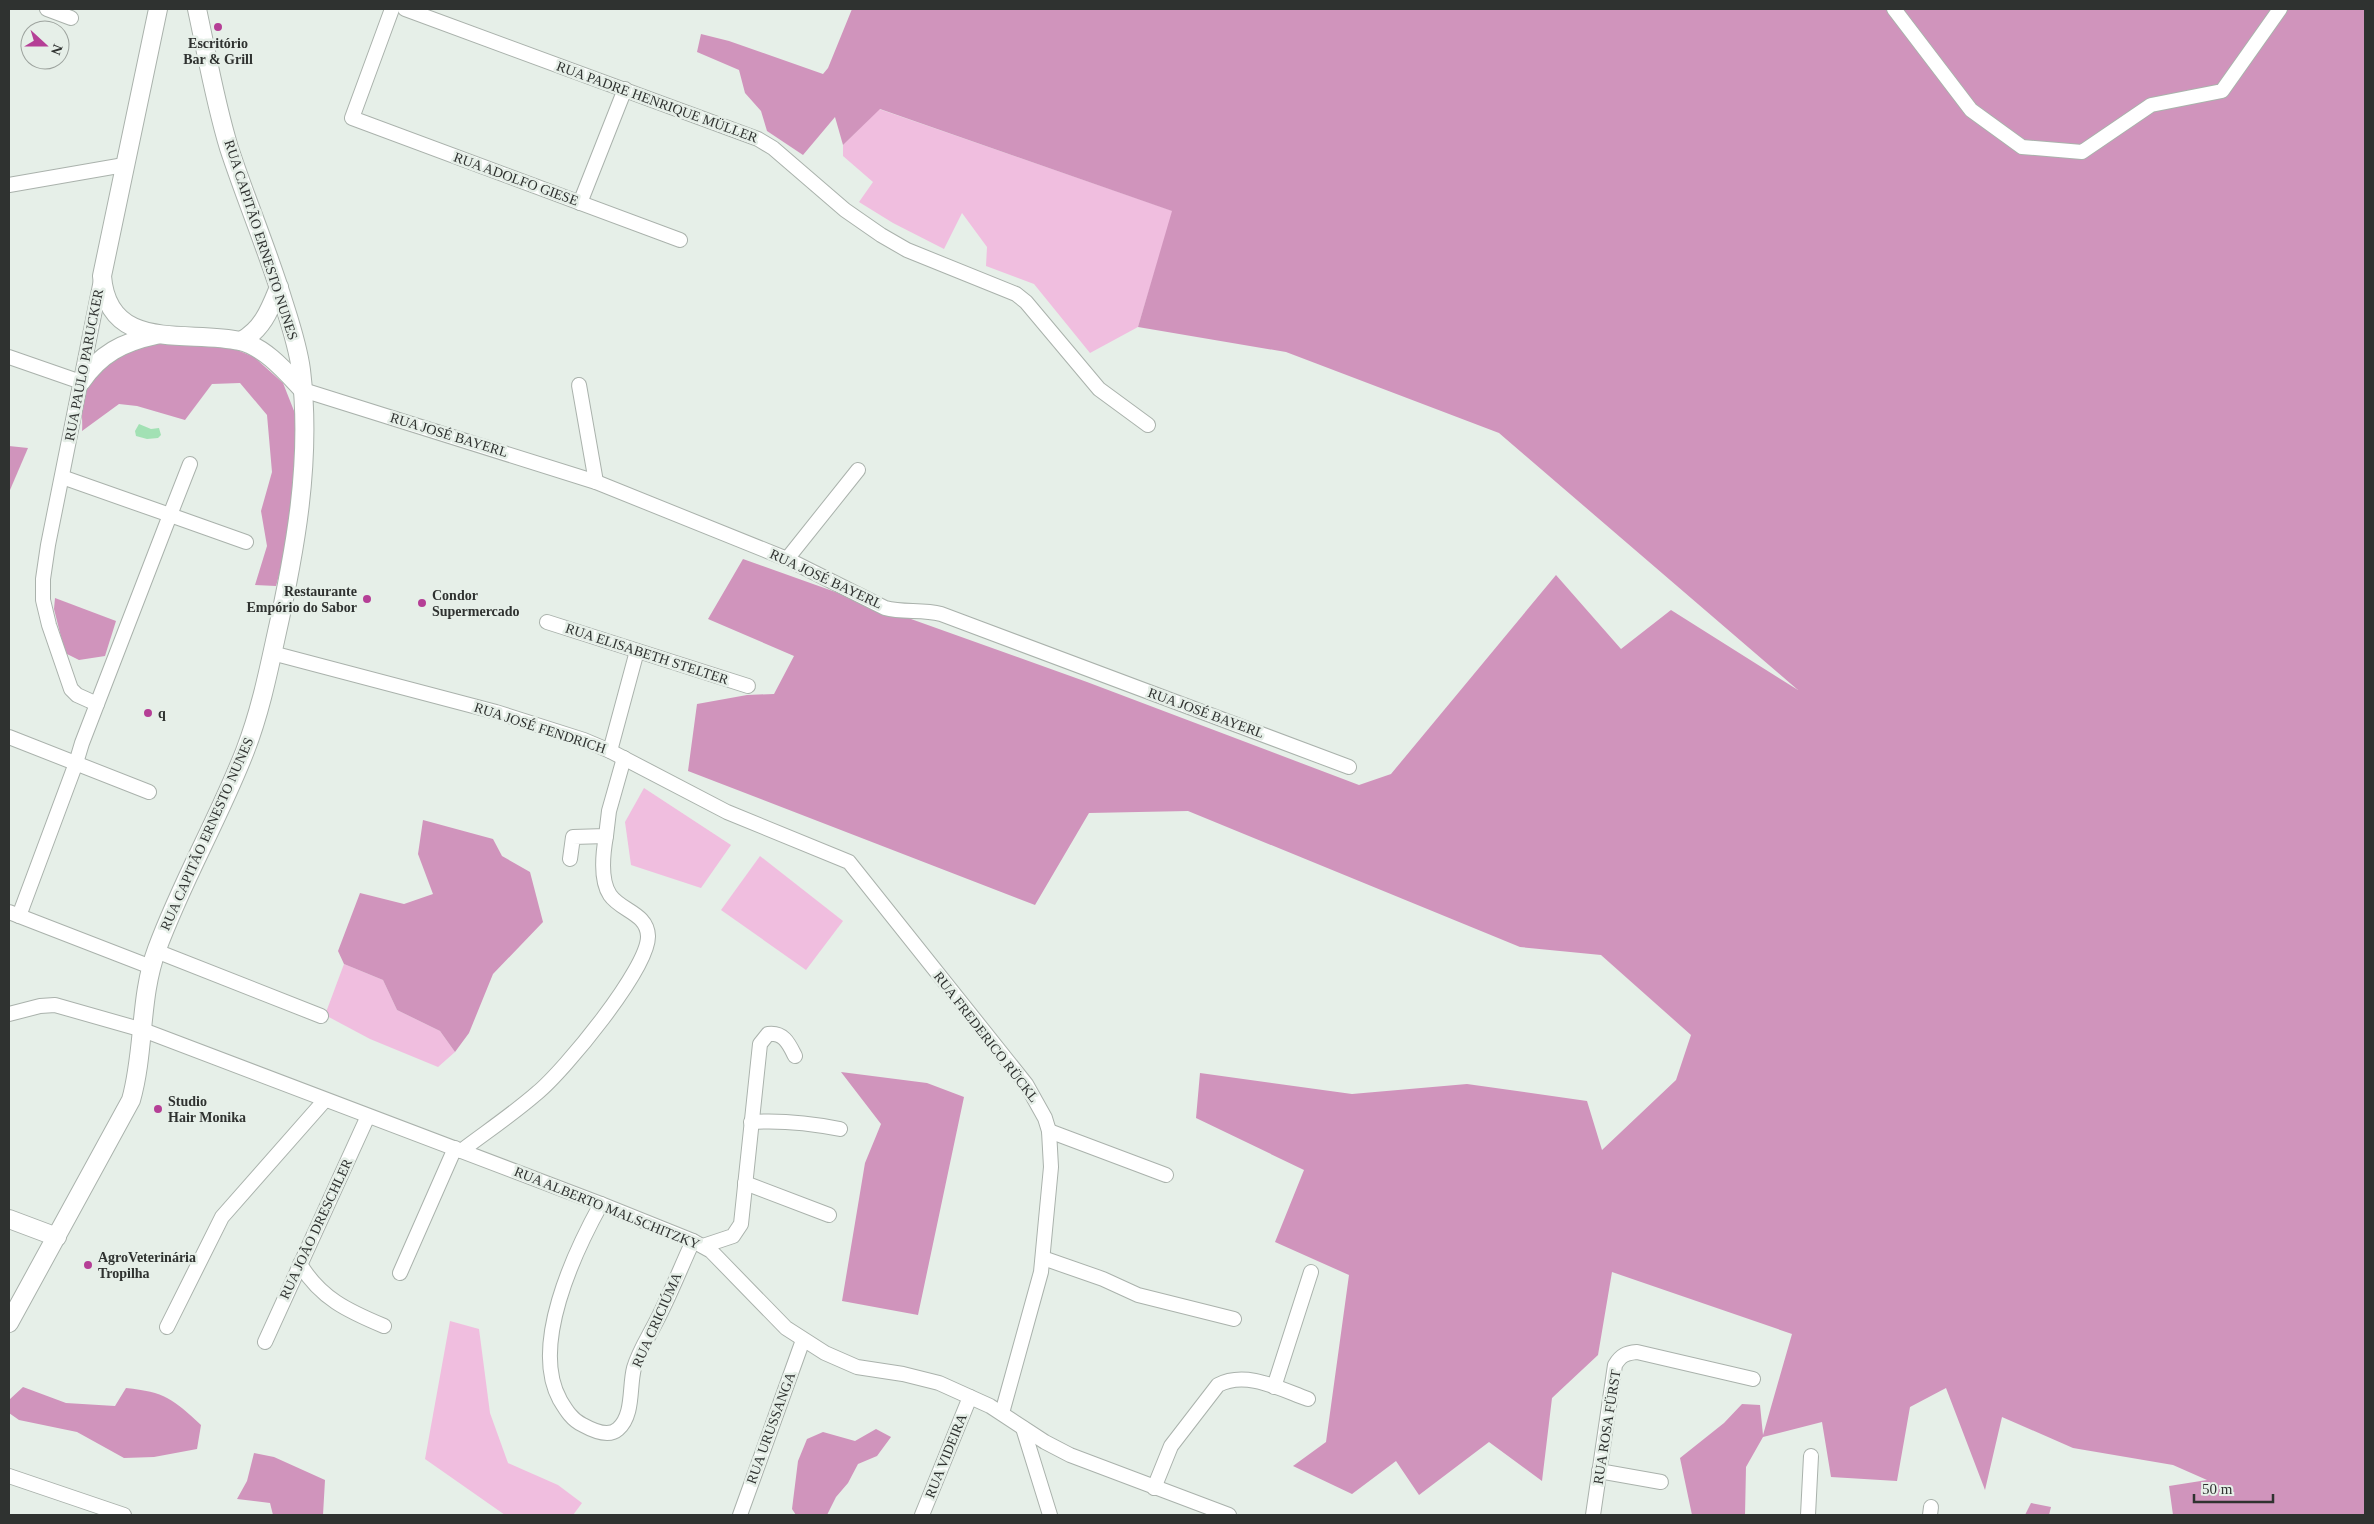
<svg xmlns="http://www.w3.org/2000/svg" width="2374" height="1524" font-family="Georgia,serif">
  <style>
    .green { fill: #f0bedf }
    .forest { fill: #d094bc }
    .water { fill: #a2e1b4 }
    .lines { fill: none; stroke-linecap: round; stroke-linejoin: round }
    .minor-casing { stroke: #aab2ac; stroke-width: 16 }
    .major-casing { stroke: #aab2ac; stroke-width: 20 }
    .minor { stroke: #fff; stroke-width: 14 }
    .major { stroke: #fff; stroke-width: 18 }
    .poi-dot { fill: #b53f96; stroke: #e6efe8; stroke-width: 2 }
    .labels { text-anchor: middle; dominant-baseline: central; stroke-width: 5; stroke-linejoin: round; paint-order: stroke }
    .poi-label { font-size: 14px; font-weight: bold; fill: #2f3230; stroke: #e6efe8; text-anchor: start }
    .street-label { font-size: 14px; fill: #2f3230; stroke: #e6efe8 }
  </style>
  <rect width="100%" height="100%" fill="#e6efe8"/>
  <g class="green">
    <polygon points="879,109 1173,211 1138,327 1090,353 1034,284 986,266 987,247 962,213 944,249 893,223 859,202 873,182 843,156 843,145"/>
    <polygon points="644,788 731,845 701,888 631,865 625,822"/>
    <polygon points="760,856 843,921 806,970 721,910"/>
    <polygon points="344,964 383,980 397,1010 440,1031 455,1052 438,1067 370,1039 325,1015"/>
    <polygon points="450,1321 479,1329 490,1413 508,1463 558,1485 582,1503 573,1515 505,1515 425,1459"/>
  </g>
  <g class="forest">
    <polygon points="852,9 2365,9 2365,1515 2173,1515 2169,1486 2207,1480 2173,1465 2073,1448 2002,1417 1985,1490 1946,1388 1910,1407 1897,1481 1831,1477 1822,1422 1763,1437 1746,1467 1745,1515 1692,1515 1680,1458 1724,1423 1742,1404 1760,1405 1763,1435 1792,1334 1612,1272 1598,1355 1552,1398 1542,1481 1489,1442 1419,1495 1396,1461 1352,1494 1293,1466 1326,1442 1349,1275 1275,1242 1304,1170 1196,1118 1200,1073 1352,1094 1467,1084 1587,1101 1602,1150 1676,1080 1691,1035 1601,955 1520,947 1188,811 1089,813 1035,905 688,771 697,704 747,695 774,694 794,656 708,619 743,559 1087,682 1359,785 1391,774 1556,575 1621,649 1671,610 1798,690 1499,433 1286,352 1138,327 1172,211 880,109 843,145 835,117 803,155 767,131 761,111 745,93 739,70 697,52 701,34 729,41 823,74 828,68"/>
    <path d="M157 342 230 347 254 357 283 383 298 421 287 546 276 586 255 585 267 546 261 511 272 472 267 415 240 383 212 384 185 420 137 406 119 404 82 431C83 420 80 402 84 392 97 363 129 350 157 342Z"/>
    <polygon points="9,446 28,448 10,490 9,489"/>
    <polygon points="55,598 116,621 105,656 79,660 65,653 54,609"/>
    <polygon points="423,820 493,839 502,856 530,872 543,922 493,974 469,1033 455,1052 440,1031 397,1010 383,980 344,964 338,951 360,893 404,904 433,894 418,854"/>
    <polygon points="841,1072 927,1083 964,1097 918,1315 842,1301 865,1163 881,1124"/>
    <path d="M23 1387 66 1403 115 1406 126 1388C165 1392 173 1399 201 1425L197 1449 154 1457 124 1458 77 1432 19 1420 9 1413V1400Z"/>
    <polygon points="876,1429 891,1437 877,1456 858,1464 848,1483 836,1497 827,1515 796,1515 792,1509 798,1461 807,1439 823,1432 855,1441"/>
    <polygon points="254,1453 274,1457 325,1480 323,1515 273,1515 270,1503 237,1499 247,1481"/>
    <polygon points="2031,1503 2051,1507 2049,1515 2025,1515"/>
  </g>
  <polygon class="water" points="139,424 151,429 159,428 161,435 158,438 147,439 136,436 135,431"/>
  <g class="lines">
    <defs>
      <g id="minor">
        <polyline points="47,9 71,18"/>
        <polyline points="392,9 352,118 680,240"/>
        <polyline points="405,9 758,139 773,148 845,210 881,235 907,250 1016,294 1026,302 1099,389 1148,425"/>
        <polyline points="1894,9 1971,110 2022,147 2082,152 2151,105 2222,91 2280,9"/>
        <polyline points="9,185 124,165"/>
        <polyline points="580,203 625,89"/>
        <polyline points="9,357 81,382"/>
        <polyline points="579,385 596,482"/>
        <path d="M303 390 596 482 787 559 885 608C903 613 922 609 941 614L1349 767"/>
        <polyline points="190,464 170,515 246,542"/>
        <polyline points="787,559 858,470"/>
        <polyline points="547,622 748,686"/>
        <polyline points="272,653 496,712 584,740 610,751 727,812 849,862 1026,1084 1045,1118 1049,1131 1051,1167 1041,1272 1002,1413"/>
        <polyline points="97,704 77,695 71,689 49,625 43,600 43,579 48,545 101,280"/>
        <polyline points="9,737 149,792"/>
        <polyline points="610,751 637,651"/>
        <polyline points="570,859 573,837 606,836 609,811 624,758"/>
        <polyline points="9,912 151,967"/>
        <polyline points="19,916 76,763 82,743 170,515 62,477"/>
        <polyline points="156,951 321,1016"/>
        <polyline points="9,1014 40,1006 55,1005 143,1030 601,1204 693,1241 711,1251 786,1328 825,1353 857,1367 903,1374 939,1383 990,1406 1045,1442 1070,1455 1229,1515"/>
        <path d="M751 1122C782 1120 810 1123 840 1129"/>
        <polyline points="1049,1131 1166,1175"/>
        <path d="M461 1151C486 1132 513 1114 537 1093 564 1071 649 968 648 936 647 913 621 911 610 895 600 880 603 853 606 836"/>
        <polyline points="745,1183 829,1215"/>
        <path d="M601 1204C574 1253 530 1346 560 1400 566 1410 572 1420 583 1425 592 1430 608 1438 618 1429 634 1415 629 1387 634 1368 639 1351 649 1336 657 1320 670 1295 681 1267 693 1241"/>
        <path d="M703 1246 733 1236 741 1224 760 1044 768 1034C784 1032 789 1044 795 1056"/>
        <polyline points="1043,1258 1103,1279 1138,1295 1234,1319"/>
        <path d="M300 1264C320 1298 348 1311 384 1326"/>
        <polyline points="400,1273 455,1148"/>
        <polyline points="167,1327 222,1217 325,1100"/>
        <polyline points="265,1342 368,1116"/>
        <polyline points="1274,1387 1311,1272"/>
        <polyline points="1023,1428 1050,1515"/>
        <polyline points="1599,1471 1661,1482"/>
        <polyline points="9,1476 124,1515"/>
        <path d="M1154 1488 1171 1446 1218 1385C1246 1370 1280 1389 1308 1399"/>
        <polyline points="740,1515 803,1340"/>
        <polyline points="922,1515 970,1397"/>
        <path d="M1593 1515 1615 1365C1621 1355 1626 1353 1637 1352L1753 1379"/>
        <polyline points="1808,1515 1811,1456"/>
        <polyline points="1930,1515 1931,1507"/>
      </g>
      <g id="major">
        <path d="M158 9 102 276C108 354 188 329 240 341 265 347 286 372 303 390"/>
        <path d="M241 341C263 329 270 309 279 287"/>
        <path d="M81 382C100 354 123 342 156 335"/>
        <polyline points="9,1219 57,1237"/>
        <path d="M9 1323 131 1100C145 1051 139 997 157 949 182 881 219 818 245 751 259 715 267 678 275 641 295 552 312 461 301 370 298 347 291 326 284 304 268 251 246 200 229 148 215 102 207 55 197 9"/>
      </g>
    </defs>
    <use href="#minor" class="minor-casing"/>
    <use href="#major" class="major-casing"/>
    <use href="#minor" class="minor"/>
    <use href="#major" class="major"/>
  </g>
  <g class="poi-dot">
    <circle cx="218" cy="27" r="5"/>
    <circle cx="367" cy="599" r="5"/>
    <circle cx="422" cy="603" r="5"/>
    <circle cx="148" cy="713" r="5"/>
    <circle cx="158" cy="1109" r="5"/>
    <circle cx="88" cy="1265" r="5"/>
  </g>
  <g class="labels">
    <g class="poi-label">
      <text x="218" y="43" text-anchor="middle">Escritório<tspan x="218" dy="16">Bar &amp; Grill</tspan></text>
      <text x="357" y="591" text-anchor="end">Restaurante<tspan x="357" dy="16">Empório do Sabor</tspan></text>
      <text x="432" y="595">Condor<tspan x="432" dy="16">Supermercado</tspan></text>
      <text x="158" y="713">q</text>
      <text x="168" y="1101">Studio<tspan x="168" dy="16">Hair Monika</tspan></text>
      <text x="98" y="1257">AgroVeterinária<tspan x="98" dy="16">Tropilha</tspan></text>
    </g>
    <g class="street-label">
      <text transform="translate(657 102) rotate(20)">RUA PADRE HENRIQUE MÜLLER</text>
      <text transform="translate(516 179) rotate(20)">RUA ADOLFO GIESE</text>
      <text transform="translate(261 240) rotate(72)">RUA CAPITÃO ERNESTO NUNES</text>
      <text transform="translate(84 365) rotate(-79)">RUA PAULO PARUCKER</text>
      <text transform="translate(449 435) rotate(17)">RUA JOSÉ BAYERL</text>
      <text transform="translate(826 579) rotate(25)">RUA JOSÉ BAYERL</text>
      <text transform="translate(647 654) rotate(18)">RUA ELISABETH STELTER</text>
      <text transform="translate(1206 713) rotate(20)">RUA JOSÉ BAYERL</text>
      <text transform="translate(540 728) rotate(18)">RUA JOSÉ FENDRICH</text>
      <text transform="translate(207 834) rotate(-66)">RUA CAPITÃO ERNESTO NUNES</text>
      <text transform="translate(986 1037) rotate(52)">RUA FREDERICO RÜCKL</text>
      <text transform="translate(607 1208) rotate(22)">RUA ALBERTO MALSCHITZKY</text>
      <text transform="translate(316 1229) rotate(-65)">RUA JOÃO DRESCHLER</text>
      <text transform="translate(657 1320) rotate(-66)">RUA CRICIÚMA</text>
      <text transform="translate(1607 1427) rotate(-81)">RUA ROSA FÜRST</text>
      <text transform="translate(771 1428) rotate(-70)">RUA URUSSANGA</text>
      <text transform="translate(946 1456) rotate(-68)">RUA VIDEIRA</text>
    </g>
  </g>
  <rect width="2374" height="1524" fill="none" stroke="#2f3230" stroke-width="20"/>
  <g transform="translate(45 45) rotate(111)"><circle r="24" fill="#e6efe8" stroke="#9da39e"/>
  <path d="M0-4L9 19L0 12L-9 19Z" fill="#b53f96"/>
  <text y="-8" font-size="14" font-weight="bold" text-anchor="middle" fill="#2f3230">N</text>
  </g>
  <path d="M2194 1494v8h79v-8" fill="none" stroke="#2f3230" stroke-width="2.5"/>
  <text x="2202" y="1494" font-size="15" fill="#2f3230" stroke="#e6efe8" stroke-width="4" paint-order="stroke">50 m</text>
</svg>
